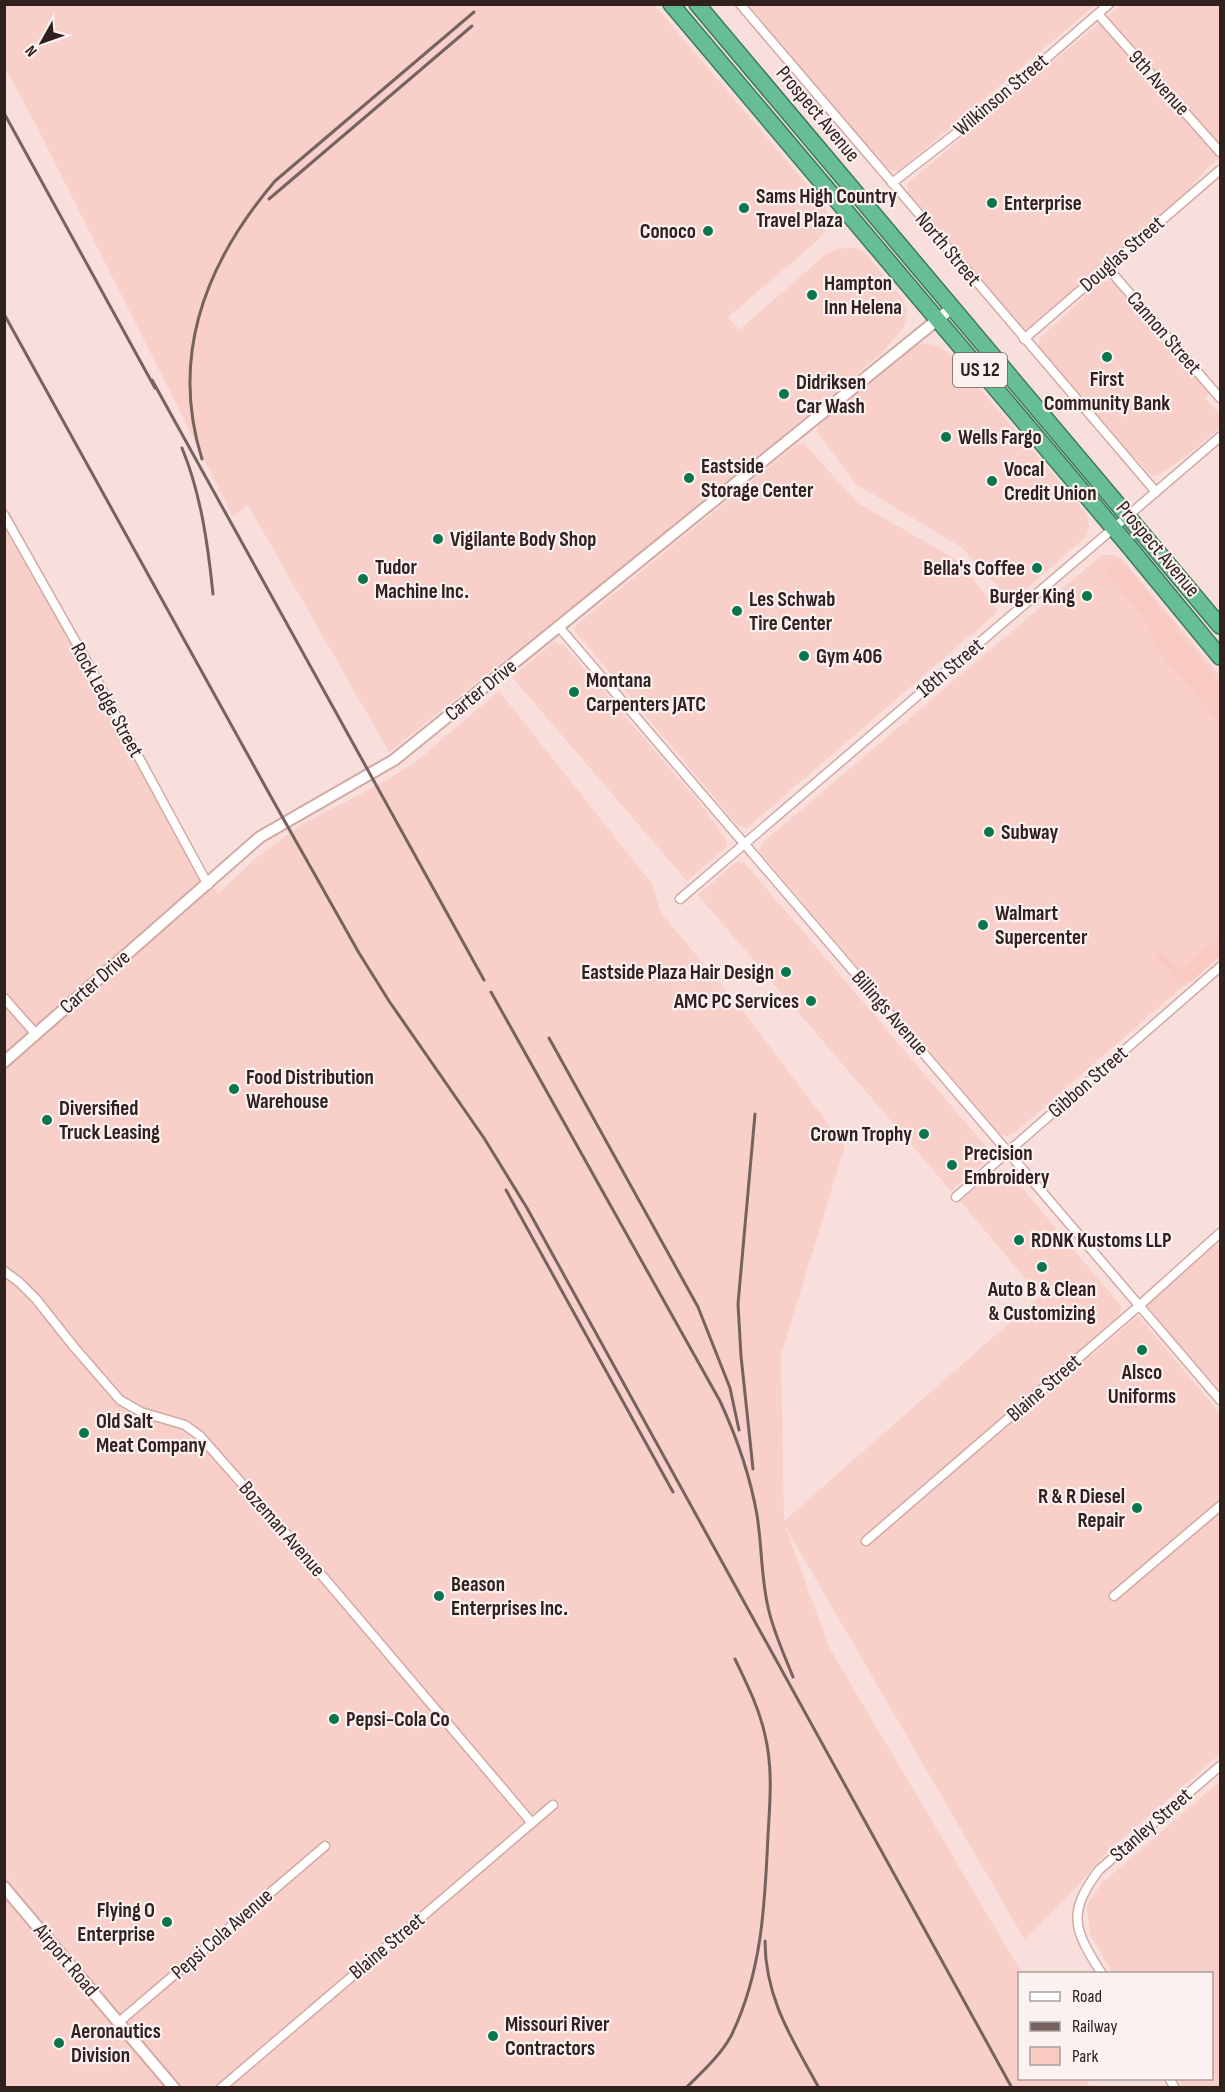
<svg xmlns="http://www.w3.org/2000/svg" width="1225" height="2092" font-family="'Sofia Sans Condensed',sans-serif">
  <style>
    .built { fill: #f8cfc9 }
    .green { fill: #f9cac2 }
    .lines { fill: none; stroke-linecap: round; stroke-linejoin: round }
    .minor-casing { stroke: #d2a9a3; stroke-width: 11 }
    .tertiary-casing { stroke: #d2a9a3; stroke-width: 14 }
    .trunk-casing { stroke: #3b7c5b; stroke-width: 18 }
    .minor { stroke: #fff; stroke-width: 8 }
    .tertiary { stroke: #fff; stroke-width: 10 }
    .trunk { stroke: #67be96; stroke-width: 15 }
    .rail { stroke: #76635f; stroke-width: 3 }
    .poi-dot { fill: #0b754e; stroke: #faf1f0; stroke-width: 2 }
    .labels { text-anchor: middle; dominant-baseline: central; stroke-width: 4.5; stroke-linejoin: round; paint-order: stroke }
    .shield { fill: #faf1f0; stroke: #6d5f5d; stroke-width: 1.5 }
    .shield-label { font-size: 20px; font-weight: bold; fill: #30211e }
    .street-label { font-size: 21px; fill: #30211e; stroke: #faf1f0 }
    .poi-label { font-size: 21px; font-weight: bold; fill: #30211e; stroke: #faf1f0; text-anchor: start }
  </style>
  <rect width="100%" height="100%" fill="#f9dfdb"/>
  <g class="built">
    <polygon points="4,5 654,5 825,206 828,214 827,228 817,241 728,317 739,330 826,254 837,249 846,248 857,248 866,254 903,300 907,311 906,320 903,328 882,353 691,512 389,752 248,505 233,517 37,127 5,67"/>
    <polygon points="749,5 1095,5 899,171 893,171 884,166"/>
    <polygon points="1121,5 1220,5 1220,157 1208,167 1180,199 1024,331 913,201 908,192 908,183"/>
    <polygon points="1108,281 1117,283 1210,390 1206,399 1220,415 1220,428 1186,456 1158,475 1154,476 1149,473 1111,432 1042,353 1039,346 1040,338 1101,282"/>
    <polygon points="924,343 938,346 951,355 1087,514 1089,528 1086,537 1018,596 1006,595 961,547 856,484 817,432 819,424 912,347"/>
    <polygon points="797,444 804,444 859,504 957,560 997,609 995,614 747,828 738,826 574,630 577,624"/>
    <polygon points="4,502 218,894 256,858 301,825 385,781 413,764 499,691 652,884 661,913 739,1006 845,1146 781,1355 784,1521 1040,1296 960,1201 998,1170 1007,1170 1121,1306 1119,1315 1084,1346 1091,1356 1138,1316 1220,1413 1220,1754 1106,1853 1072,1892 1025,1940 785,1526 829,1647 1022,1973 1020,1974 1020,2078 1085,2079 1090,2087 5,2087 5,1874 77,1957 4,1872"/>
    <polygon points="1102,555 1113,555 1122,559 1220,676 1220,954 1013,1134 1007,1136 1000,1134 759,851 762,843"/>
    <polygon points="554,642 564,645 702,806 726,839 727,845 724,849 687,881 512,677"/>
    <polygon points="736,862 744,862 989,1150 988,1159 951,1191 698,895"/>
    <polygon points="1220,1240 1220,1391 1146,1305"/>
    <polygon points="1220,1781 1220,2087 1184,2087 1178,2079 1212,2078 1212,1974 1113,1973 1090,1934 1087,1905 1101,1884"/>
  </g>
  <g class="green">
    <polygon points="1119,559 1175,625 1176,633 1181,636 1220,683 1220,723 1156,647 1144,617 1106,572 1115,560"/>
    <polygon points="1220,937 1220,956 1192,981 1186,983 1186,986 1180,984 1158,958 1157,955 1161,951 1175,967 1182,969"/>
  </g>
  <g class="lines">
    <defs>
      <g id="minor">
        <polyline points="740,4 1156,492"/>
        <polyline points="1098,14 1220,152"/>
        <polyline points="892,183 990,107 1109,4"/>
        <polyline points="1107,267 1220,398"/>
        <polyline points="1024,339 1220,170"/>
        <polyline points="4,515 86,660 208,885"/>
        <polyline points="559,627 1220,1400"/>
        <polyline points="680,899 1220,437"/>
        <polyline points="4,998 35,1033"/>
        <polyline points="956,1197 1220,967"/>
        <polyline points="4,1271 19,1282 36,1299 74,1347 120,1400 141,1412 185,1425 200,1436 303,1553 532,1823"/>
        <polyline points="866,1541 1140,1305 1220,1233"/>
        <polyline points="1114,1596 1220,1506"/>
        <path d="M1102 1974C1074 1930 1066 1914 1099 1870L1220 1766"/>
        <polyline points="119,2022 325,1846"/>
        <polyline points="1169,2078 1175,2088"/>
        <polyline points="221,2088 553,1805"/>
      </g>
      <g id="tertiary">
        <polyline points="4,1062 260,837 394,760 953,307"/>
        <polyline points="4,1887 174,2088"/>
      </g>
      <g id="trunk">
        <polyline points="671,4 1127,544 1220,657"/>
        <polyline points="697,4 1220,626"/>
      </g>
    </defs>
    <use href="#minor" class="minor-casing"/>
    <use href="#tertiary" class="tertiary-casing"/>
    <use href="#trunk" class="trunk-casing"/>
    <use href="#minor" class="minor"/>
    <use href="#tertiary" class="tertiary"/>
    <use href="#trunk" class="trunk"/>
    <g class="rail">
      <polyline points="4,113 155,388"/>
      <polyline points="269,199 472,26"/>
      <polyline points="4,314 275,804 359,953 389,1001 484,1138 527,1208 1012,2088"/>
      <polyline points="152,380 484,980"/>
      <path d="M182 448C201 494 208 545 213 594"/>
      <path d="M202 459C169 354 207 261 275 181L474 12"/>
      <path d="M491 992 720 1401C737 1438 750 1475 757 1515 762 1546 761 1577 768 1607 773 1631 784 1654 793 1677"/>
      <polyline points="549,1038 698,1307 730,1388 739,1430"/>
      <polyline points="506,1190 673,1492"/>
      <polyline points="753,1469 741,1356 738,1304 755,1114"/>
      <path d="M765 1941C765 1998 792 2039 819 2088"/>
      <path d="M686 2088C702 2072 720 2056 731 2036 762 1973 765 1904 768 1835 770 1802 773 1768 765 1735 759 1708 747 1684 735 1659"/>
    </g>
  </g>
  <g class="poi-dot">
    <circle cx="992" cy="203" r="6"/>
    <circle cx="744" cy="208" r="6"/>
    <circle cx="708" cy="231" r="6"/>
    <circle cx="812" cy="295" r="6"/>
    <circle cx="1107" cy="357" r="6"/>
    <circle cx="784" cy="394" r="6"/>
    <circle cx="946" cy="437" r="6"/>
    <circle cx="689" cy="478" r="6"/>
    <circle cx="992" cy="481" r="6"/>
    <circle cx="438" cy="539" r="6"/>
    <circle cx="1037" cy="568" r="6"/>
    <circle cx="363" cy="579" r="6"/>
    <circle cx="1087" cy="596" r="6"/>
    <circle cx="737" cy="611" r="6"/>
    <circle cx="804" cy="656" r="6"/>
    <circle cx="574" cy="692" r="6"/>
    <circle cx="989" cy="832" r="6"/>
    <circle cx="983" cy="925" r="6"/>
    <circle cx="786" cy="972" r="6"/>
    <circle cx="811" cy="1001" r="6"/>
    <circle cx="234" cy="1089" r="6"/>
    <circle cx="47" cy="1120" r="6"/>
    <circle cx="924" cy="1134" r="6"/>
    <circle cx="952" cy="1165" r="6"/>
    <circle cx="1019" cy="1240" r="6"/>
    <circle cx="1042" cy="1267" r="6"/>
    <circle cx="1142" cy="1350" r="6"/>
    <circle cx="84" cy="1433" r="6"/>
    <circle cx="1137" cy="1508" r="6"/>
    <circle cx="439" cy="1596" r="6"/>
    <circle cx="334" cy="1719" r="6"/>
    <circle cx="167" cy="1922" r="6"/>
    <circle cx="493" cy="2036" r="6"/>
    <circle cx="59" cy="2043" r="6"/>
  </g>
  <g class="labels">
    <rect class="shield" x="953" y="353" width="54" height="34" rx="4.5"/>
    <g class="shield-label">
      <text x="980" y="370">US 12</text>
    </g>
    <g class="street-label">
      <text transform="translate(1159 83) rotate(48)">9th Avenue</text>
      <text transform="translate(1001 95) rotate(-40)">Wilkinson Street</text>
      <text transform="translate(818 114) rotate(50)">Prospect Avenue</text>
      <text transform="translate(948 249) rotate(50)">North Street</text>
      <text transform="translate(1122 254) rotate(-41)">Douglas Street</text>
      <text transform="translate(1164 333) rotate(49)">Cannon Street</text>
      <text transform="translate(1158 549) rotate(50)">Prospect Avenue</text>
      <text transform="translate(950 668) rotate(-40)">18th Street</text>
      <text transform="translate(481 690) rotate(-39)">Carter Drive</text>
      <text transform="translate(107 700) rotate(61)">Rock Ledge Street</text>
      <text transform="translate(95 982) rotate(-41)">Carter Drive</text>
      <text transform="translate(890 1013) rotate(49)">Billings Avenue</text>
      <text transform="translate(1088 1082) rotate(-41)">Gibbon Street</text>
      <text transform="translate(1044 1388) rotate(-41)">Blaine Street</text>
      <text transform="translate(282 1529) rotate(49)">Bozeman Avenue</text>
      <text transform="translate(1151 1825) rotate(-41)">Stanley Street</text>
      <text transform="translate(222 1934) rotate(-41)">Pepsi Cola Avenue</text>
      <text transform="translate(387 1946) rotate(-40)">Blaine Street</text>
      <text transform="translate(66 1960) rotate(50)">Airport Road</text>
    </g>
    <g class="poi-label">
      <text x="756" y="196">Sams High Country<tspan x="756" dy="24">Travel Plaza</tspan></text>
      <text x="1004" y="203">Enterprise</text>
      <text x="696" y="231" text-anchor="end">Conoco</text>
      <text x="824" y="283">Hampton<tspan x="824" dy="24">Inn Helena</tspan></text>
      <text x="1107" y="379" text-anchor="middle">First<tspan x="1107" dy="24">Community Bank</tspan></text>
      <text x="796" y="382">Didriksen<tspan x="796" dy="24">Car Wash</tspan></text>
      <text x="958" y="437">Wells Fargo</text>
      <text x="701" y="466">Eastside<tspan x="701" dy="24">Storage Center</tspan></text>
      <text x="1004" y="469">Vocal<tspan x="1004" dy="24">Credit Union</tspan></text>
      <text x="450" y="539">Vigilante Body Shop</text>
      <text x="375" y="567">Tudor<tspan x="375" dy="24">Machine Inc.</tspan></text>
      <text x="1025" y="568" text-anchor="end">Bella's Coffee</text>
      <text x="1075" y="596" text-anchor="end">Burger King</text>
      <text x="749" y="599">Les Schwab<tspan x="749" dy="24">Tire Center</tspan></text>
      <text x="816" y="656">Gym 406</text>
      <text x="586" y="680">Montana<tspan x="586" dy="24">Carpenters JATC</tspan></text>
      <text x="1001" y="832">Subway</text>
      <text x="995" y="913">Walmart<tspan x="995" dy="24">Supercenter</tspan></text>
      <text x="774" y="972" text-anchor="end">Eastside Plaza Hair Design</text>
      <text x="799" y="1001" text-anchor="end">AMC PC Services</text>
      <text x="246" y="1077">Food Distribution<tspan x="246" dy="24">Warehouse</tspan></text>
      <text x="59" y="1108">Diversified<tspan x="59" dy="24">Truck Leasing</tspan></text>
      <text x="912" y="1134" text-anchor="end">Crown Trophy</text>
      <text x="964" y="1153">Precision<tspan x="964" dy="24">Embroidery</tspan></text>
      <text x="1031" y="1240">RDNK Kustoms LLP</text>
      <text x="1042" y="1289" text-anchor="middle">Auto B &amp; Clean<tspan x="1042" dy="24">&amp; Customizing</tspan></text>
      <text x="1142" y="1372" text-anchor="middle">Alsco<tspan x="1142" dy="24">Uniforms</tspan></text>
      <text x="96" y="1421">Old Salt<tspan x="96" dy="24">Meat Company</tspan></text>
      <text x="1125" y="1496" text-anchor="end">R &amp; R Diesel<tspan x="1125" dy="24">Repair</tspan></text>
      <text x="451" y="1584">Beason<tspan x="451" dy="24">Enterprises Inc.</tspan></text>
      <text x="346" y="1719">Pepsi-Cola Co</text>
      <text x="155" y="1910" text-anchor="end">Flying O<tspan x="155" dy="24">Enterprise</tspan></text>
      <text x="505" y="2024">Missouri River<tspan x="505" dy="24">Contractors</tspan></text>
      <text x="71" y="2031">Aeronautics<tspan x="71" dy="24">Division</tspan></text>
    </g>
  </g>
  <rect width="1225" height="2092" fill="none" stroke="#30211e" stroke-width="12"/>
  <rect x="1018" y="1972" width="195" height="108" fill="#faf1f0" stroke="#a99e9c" stroke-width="1.5"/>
  <rect x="1030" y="1992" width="30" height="9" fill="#ffffff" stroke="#a99e9c" stroke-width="1.5"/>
  <text x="1072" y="2002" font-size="18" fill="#30211e">Road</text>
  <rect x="1030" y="2022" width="30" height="9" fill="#76635f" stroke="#a99e9c" stroke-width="1.5"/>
  <text x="1072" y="2032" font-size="18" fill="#30211e">Railway</text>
  <rect x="1030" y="2047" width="30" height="18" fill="#f9cac2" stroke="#a99e9c" stroke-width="1.5"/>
  <text x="1072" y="2062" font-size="18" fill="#30211e">Park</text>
  <g transform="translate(42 42) rotate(230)" stroke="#faf1f0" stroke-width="4.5" paint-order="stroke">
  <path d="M0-4.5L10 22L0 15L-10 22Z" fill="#30211e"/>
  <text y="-9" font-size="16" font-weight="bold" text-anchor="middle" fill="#30211e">N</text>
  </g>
</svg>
